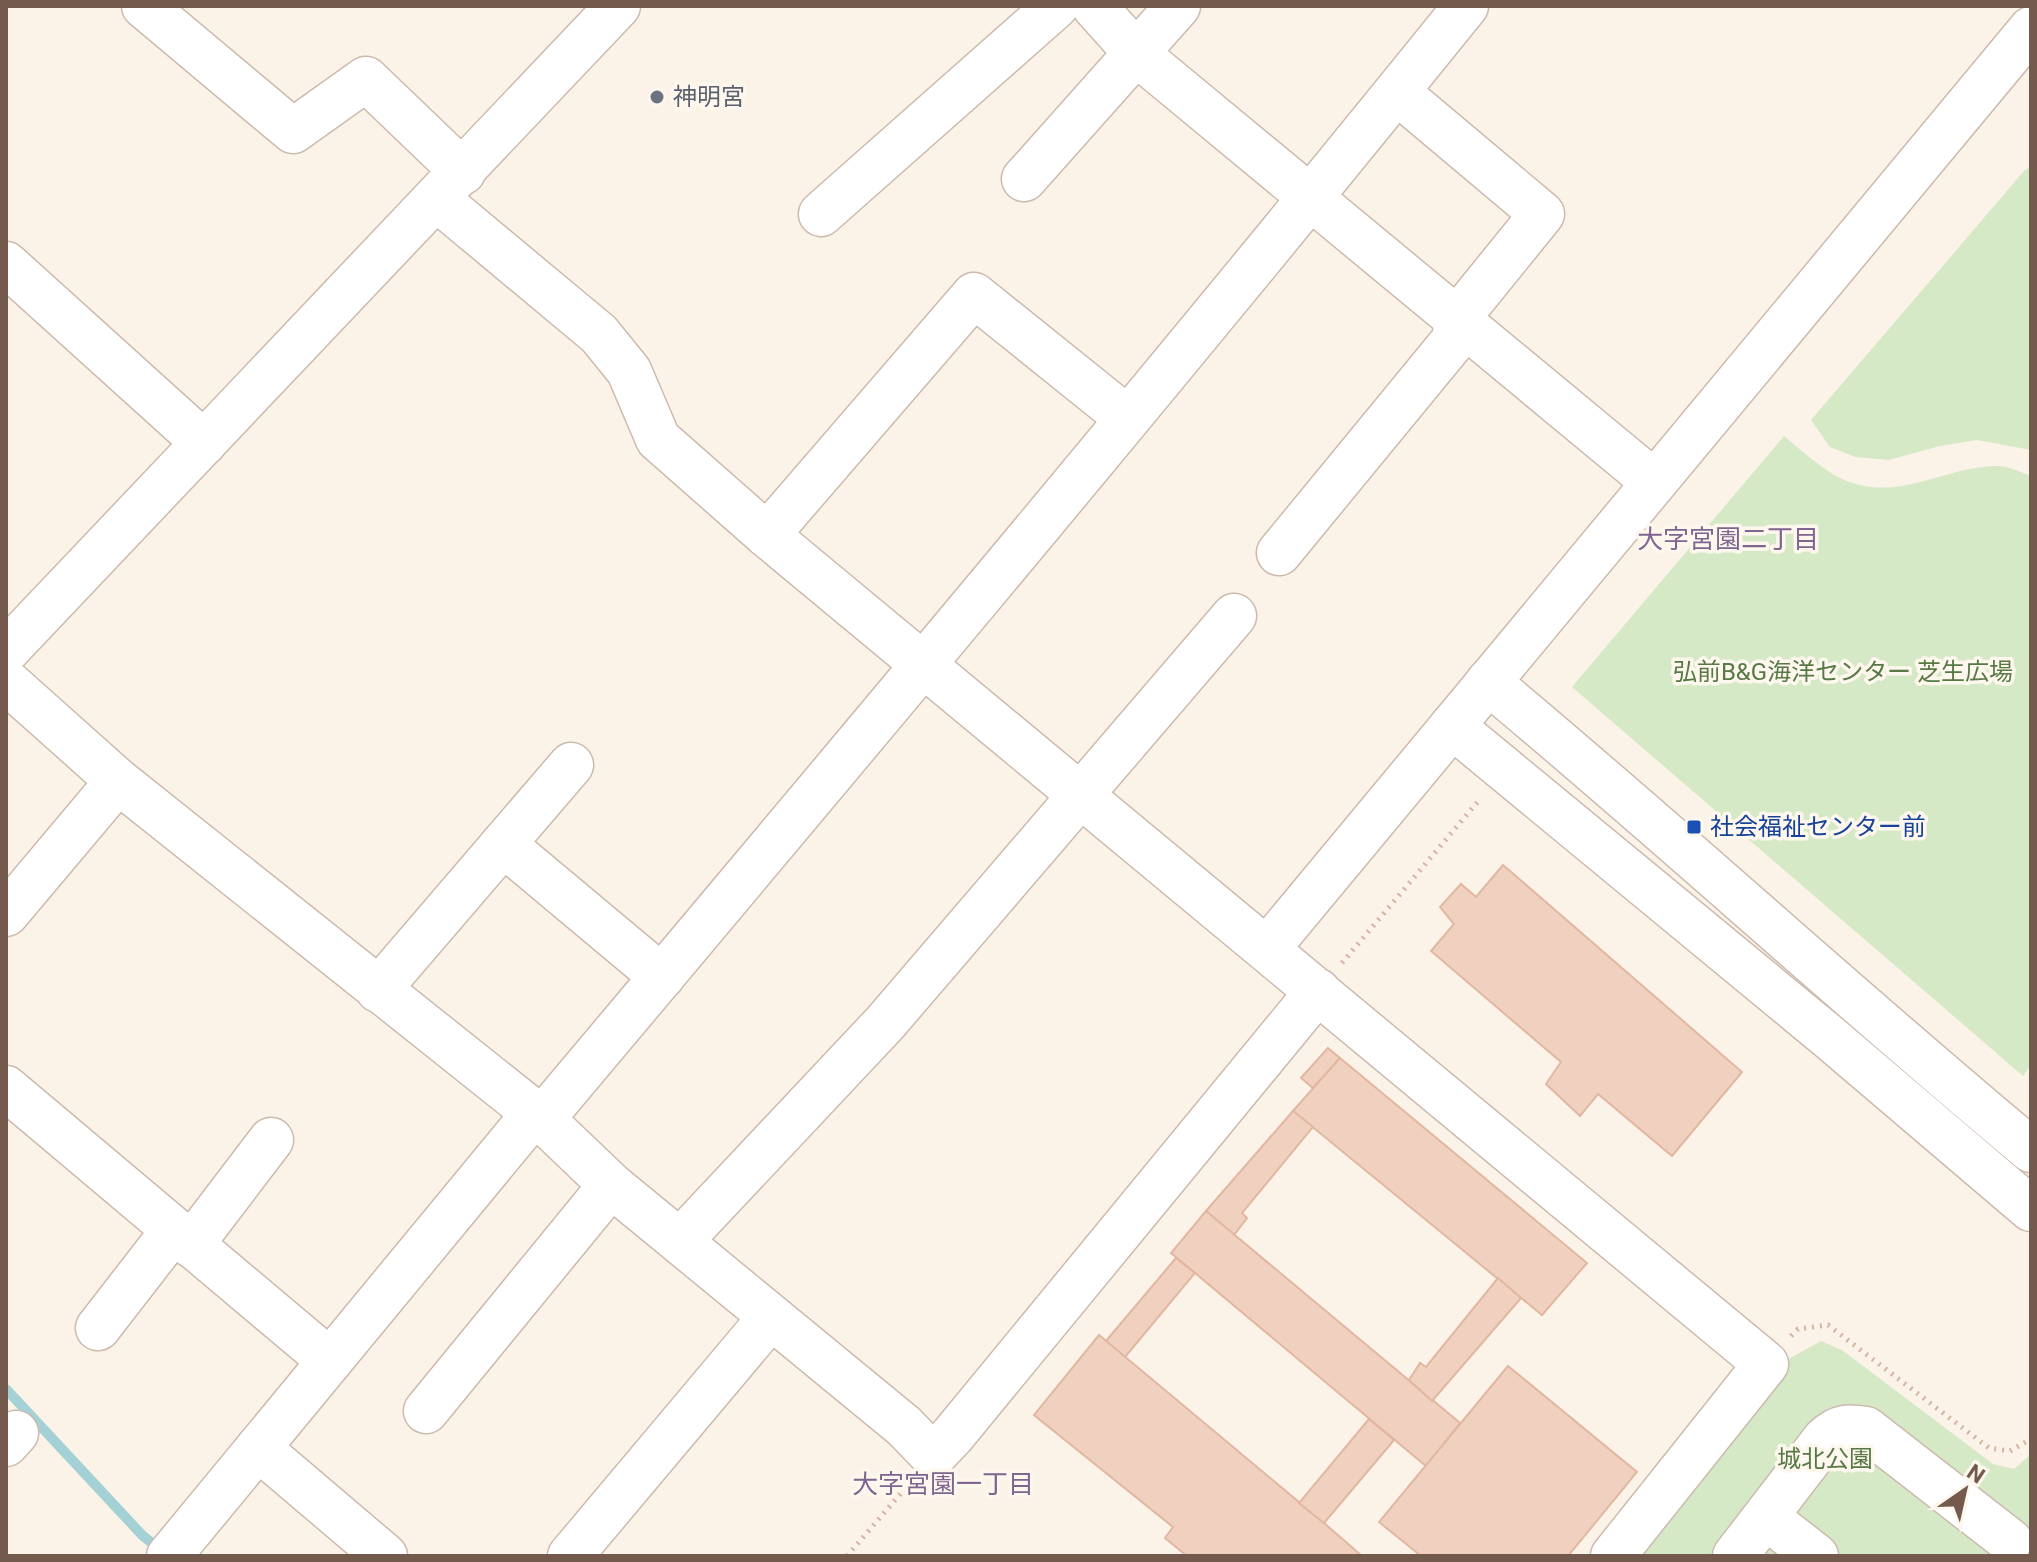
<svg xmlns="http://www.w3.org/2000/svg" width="2037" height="1562" font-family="Roboto,'Noto Sans JP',sans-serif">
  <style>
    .green { fill: #d6e9c6 }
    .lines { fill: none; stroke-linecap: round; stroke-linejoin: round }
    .stream { stroke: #a3d1d6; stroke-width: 10 }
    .building { fill: #f0d1c0; stroke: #e2b7a2; stroke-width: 2 }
    .minor-casing { stroke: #cdbaae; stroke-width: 47 }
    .path { stroke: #d5b4a3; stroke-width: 5; stroke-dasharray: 2 6; stroke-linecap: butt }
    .minor { stroke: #fff; stroke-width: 44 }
    .worship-dot { fill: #6b7280; stroke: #fef7ee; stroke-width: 3 }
    .transit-dot { fill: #1a4fb4; stroke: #fef7ee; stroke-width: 3 }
    .labels { text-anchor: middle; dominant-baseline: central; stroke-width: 7; stroke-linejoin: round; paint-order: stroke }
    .worship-label { font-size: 24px; fill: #5b616d; stroke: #fef7ee; text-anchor: start }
    .park-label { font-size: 24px; fill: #577945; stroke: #fef7ee }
    .transit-label { font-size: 24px; fill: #164399; stroke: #fef7ee; text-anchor: start }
    .neighbourhood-label { font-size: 26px; fill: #7f6590; stroke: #fef7ee }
  </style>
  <rect width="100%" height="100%" fill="#fbf3e8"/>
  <g class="green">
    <polygon points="2031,166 2031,450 1977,440 1940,446 1889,460 1855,457 1830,447 1811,420 2024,171"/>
    <path d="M1784 436C1805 453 1829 477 1856 484 1905 498 1947 467 1995 466 2007 465 2020 472 2031 476V1065L2023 1076 1572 687Z"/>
    <polygon points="1821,1341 1842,1350 1993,1464 2014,1469 2031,1454 2031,1556 1629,1556 1785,1361"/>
  </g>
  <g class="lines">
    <polyline class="stream" points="6,1389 143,1536 161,1550"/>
  </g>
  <g class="building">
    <polygon points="1503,865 1742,1072 1672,1156 1598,1094 1580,1116 1546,1084 1561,1062 1431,951 1454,924 1440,907 1461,884 1476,897"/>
    <polygon points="1328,1048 1340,1058 1313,1088 1301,1078"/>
    <polygon points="1340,1058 1587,1263 1542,1315 1293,1111"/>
    <polygon points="1293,1111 1313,1127 1242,1213 1247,1218 1234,1235 1206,1211"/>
    <polygon points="1206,1211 1460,1423 1426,1466 1171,1253"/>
    <polygon points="1176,1258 1195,1273 1125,1357 1106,1341"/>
    <polygon points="1498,1278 1521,1298 1432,1401 1409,1380 1420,1363 1426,1367"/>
    <polygon points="1099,1335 1324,1523 1362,1556 1187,1556 1165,1538 1173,1527 1034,1415"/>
    <polygon points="1508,1366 1637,1472 1568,1556 1421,1556 1379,1522"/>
    <polygon points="1369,1419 1394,1440 1324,1523 1299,1503"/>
  </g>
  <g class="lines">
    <defs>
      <g id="minor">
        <polyline points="144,6 293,131 366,79 463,172"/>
        <polyline points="1094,6 1137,54 1654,482"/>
        <polyline points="1024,179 1178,6"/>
        <polyline points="437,199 599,334 629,371 658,439 767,535 1766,1364 1613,1556"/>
        <polyline points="821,214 1056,6"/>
        <polyline points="6,264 204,443"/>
        <polyline points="767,535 974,295 1127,418"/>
        <polyline points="1279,553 1454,340 1457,319 1542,214 1397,92"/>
        <polyline points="6,651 618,6"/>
        <polyline points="6,681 118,781 542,1119 611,1185 904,1426 933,1456 953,1435 1318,991"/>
        <path d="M1488 682C1672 835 1847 997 2031 1150"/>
        <polyline points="1452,726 1829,1037 2031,1209"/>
        <polyline points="503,844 662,977"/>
        <polyline points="6,914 118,781"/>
        <polyline points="1267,949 2031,29"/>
        <polyline points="378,990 571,765"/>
        <polyline points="6,1088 330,1361"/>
        <polyline points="680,1241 885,1023 1234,616"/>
        <polyline points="191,1245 271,1140"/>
        <polyline points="98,1328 174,1230"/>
        <polyline points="426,1411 611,1185"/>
        <polyline points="6,1444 16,1433"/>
        <polyline points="258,1448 385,1556"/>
        <polyline points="1766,1517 1816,1556"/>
        <path d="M169 1556 523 1127 542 1119C852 750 1163 381 1466 6"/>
        <polyline points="570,1556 770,1318"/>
        <path d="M1735 1556 1825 1439C1839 1426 1848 1426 1866 1429L2010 1541"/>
      </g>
    </defs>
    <use href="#minor" class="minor-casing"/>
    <g class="path">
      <polyline points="1342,963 1480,799"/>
      <polyline points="1791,1336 1798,1329 1828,1325 1989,1448 2010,1451 2031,1439"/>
      <polyline points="847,1556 909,1484"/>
    </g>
    <use href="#minor" class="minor"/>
  </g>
  <circle class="worship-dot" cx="657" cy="97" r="8"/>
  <rect class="transit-dot" x="1686" y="819" width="16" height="16" rx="4"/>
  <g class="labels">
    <g class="worship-label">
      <text x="673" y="97">神明宮</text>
    </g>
    <g class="park-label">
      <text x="1843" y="672">弘前B&amp;G海洋センター 芝生広場</text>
      <text x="1825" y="1459">城北公園</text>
    </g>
    <g class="transit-label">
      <text x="1710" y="827">社会福祉センター前</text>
    </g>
    <g class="neighbourhood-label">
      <text x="1728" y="539">大字宮園二丁目</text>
      <text x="943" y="1484">大字宮園一丁目</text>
    </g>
  </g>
  <rect width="2037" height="1562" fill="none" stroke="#74594d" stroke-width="16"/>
  <g transform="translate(1965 1490) rotate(34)" stroke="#fef7ee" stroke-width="6" paint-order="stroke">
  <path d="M0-6L14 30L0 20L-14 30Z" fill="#74594d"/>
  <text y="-12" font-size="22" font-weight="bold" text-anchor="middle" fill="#74594d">N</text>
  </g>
</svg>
